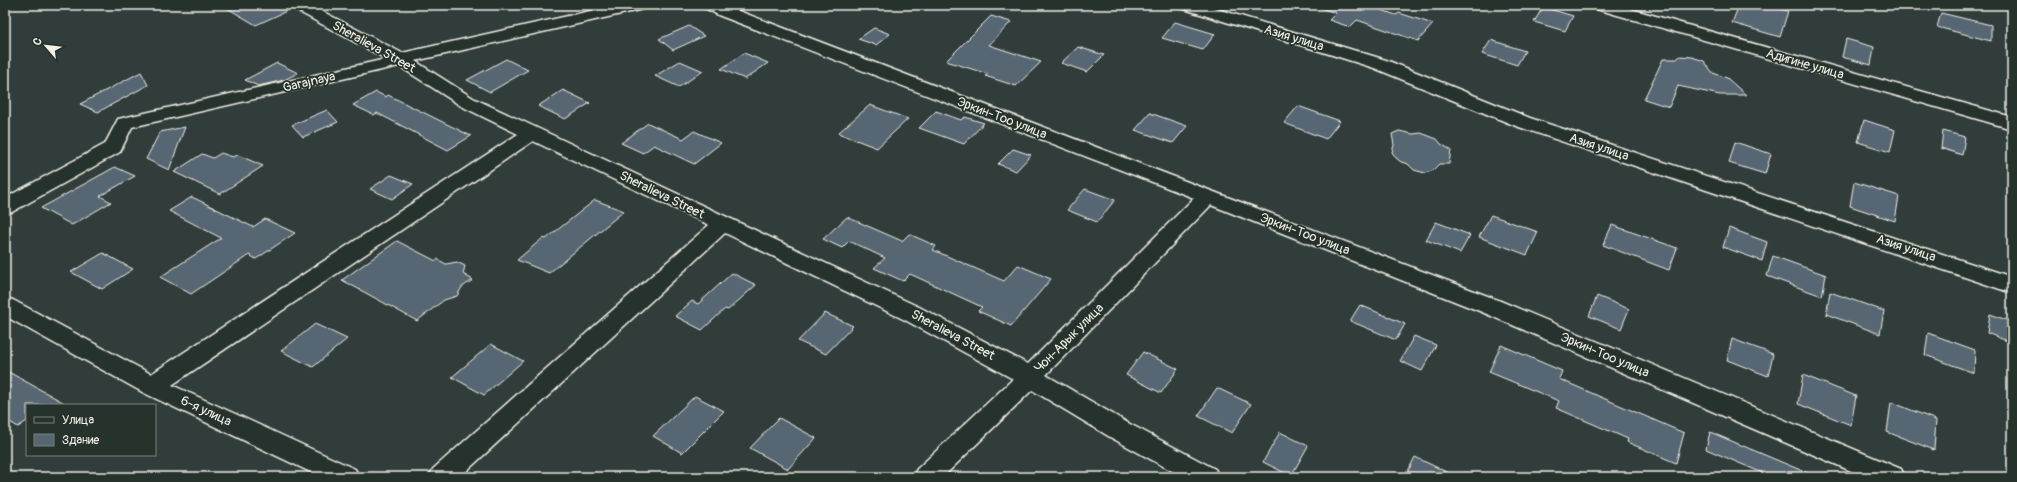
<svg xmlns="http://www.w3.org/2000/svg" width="2017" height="482" font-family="Pangolin,sans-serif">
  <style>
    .building { fill: #566673; stroke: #f4f1e8 }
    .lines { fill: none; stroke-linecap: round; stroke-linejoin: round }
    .minor-casing { stroke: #f4f1e8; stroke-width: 3 }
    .minor { fill: #26332d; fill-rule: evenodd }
    .labels { text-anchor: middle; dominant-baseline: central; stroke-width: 3.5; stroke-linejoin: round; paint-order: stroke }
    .street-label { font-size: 13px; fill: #f4f1e8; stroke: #26332d }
  </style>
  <rect width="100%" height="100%" fill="#303d3b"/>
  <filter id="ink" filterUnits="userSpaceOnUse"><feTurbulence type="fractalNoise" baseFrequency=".025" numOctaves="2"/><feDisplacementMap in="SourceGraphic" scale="8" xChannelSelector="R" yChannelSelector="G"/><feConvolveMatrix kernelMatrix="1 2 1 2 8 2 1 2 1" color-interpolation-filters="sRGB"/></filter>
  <g filter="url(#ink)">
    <g class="building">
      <polygon points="222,5 289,5 291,9 256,25"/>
      <polygon points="1321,5 1371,5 1369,6 1396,15 1399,13 1433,24 1418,41 1357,20 1350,27 1329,20 1336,13 1320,8"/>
      <polygon points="1739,5 1764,5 1788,11 1780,37 1732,23"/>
      <polygon points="1543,7 1573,16 1565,31 1534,22"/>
      <polygon points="1941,13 1991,25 1991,41 1937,27"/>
      <polygon points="991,16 1011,22 989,45 1041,62 1016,86 985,76 988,74 946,61"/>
      <polygon points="1175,22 1215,34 1203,50 1162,38"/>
      <polygon points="689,26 704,36 673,50 659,39"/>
      <polygon points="874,28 890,34 876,45 858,39"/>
      <polygon points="1846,39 1874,47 1871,65 1842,57"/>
      <polygon points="1491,40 1525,51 1517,65 1482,54"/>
      <polygon points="1078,47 1104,55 1087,72 1061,63"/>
      <polygon points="744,53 768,63 745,79 721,69"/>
      <polygon points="1680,56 1692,57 1704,61 1713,73 1727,78 1746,95 1720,95 1678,86 1669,107 1644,99 1663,59 1677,59"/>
      <polygon points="506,59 528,70 490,92 467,80"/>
      <polygon points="680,61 703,71 679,87 655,76"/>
      <polygon points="277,63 298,73 284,80 258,86 245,80"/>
      <polygon points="141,72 148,85 98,112 80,104"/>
      <polygon points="563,90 590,103 565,119 538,106"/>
      <polygon points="376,92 386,97 388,95 471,136 448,150 377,113 374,115 353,105"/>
      <polygon points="870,105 908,119 877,148 838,133"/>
      <polygon points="1298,106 1340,121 1326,139 1284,123"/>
      <polygon points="327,110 338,122 303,137 292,125"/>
      <polygon points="936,111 961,120 965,117 984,123 964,144 919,128"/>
      <polygon points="1150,113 1187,126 1173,143 1135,130"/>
      <polygon points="1864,120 1895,130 1890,152 1858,142"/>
      <polygon points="648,123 683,139 694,131 721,143 694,164 654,145 643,153 621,143"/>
      <polygon points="185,127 169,170 146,159 160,132"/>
      <polygon points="1399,131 1413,134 1421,133 1437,139 1441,144 1451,150 1449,164 1439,164 1432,171 1425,173 1414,170 1408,164 1401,162 1396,158 1392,152 1394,145 1392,134"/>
      <polygon points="1943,131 1965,137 1962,155 1941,148"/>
      <polygon points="1735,142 1771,154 1765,174 1729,163"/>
      <polygon points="1013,149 1031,155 1016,171 998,164"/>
      <polygon points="221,153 233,157 238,155 263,166 220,194 174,172 202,154 213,158"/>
      <polygon points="115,167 135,176 100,196 111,202 72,225 41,208"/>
      <polygon points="391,175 413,184 392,199 370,189"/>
      <polygon points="1854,182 1899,196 1895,221 1850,206"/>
      <polygon points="1085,189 1115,200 1097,222 1067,210"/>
      <polygon points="192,197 253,227 265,219 295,233 256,259 249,255 191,294 160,277 221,238 169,211"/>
      <polygon points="595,200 624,211 549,273 517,260 543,238 546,239"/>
      <polygon points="1491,215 1538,232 1527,255 1479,237"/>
      <polygon points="847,217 902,241 909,234 936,246 933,250 1004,281 1018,265 1051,279 1011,326 978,311 982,307 910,274 903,281 874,268 885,258 849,241 842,248 823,239"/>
      <polygon points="1436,222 1470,235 1460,253 1426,240"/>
      <polygon points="1612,225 1677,248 1669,270 1603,245"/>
      <polygon points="1729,228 1767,242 1762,261 1723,247"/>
      <polygon points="397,241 436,261 437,259 446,264 457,262 465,266 463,274 473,280 462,287 457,296 444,300 417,321 342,280"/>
      <polygon points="103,253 133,269 102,289 71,272"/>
      <polygon points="1773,256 1826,275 1822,296 1767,276"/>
      <polygon points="732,273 756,285 728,310 725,309 702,330 675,316 692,301 698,304"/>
      <polygon points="1830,292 1884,311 1880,334 1826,314"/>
      <polygon points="1597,296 1629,309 1621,329 1589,316"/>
      <polygon points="1360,305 1405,324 1396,340 1350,321"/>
      <polygon points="825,313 853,326 826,354 798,341"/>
      <polygon points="1990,314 2012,322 2012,343 1987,333"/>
      <polygon points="315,324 347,339 313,367 281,351"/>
      <polygon points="1928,333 1975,350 1974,373 1925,355"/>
      <polygon points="1414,336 1436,345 1422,371 1400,361"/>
      <polygon points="1732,339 1773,354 1768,376 1727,360"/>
      <polygon points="491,344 523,361 484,395 452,377"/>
      <polygon points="1501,345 1562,371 1559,379 1684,433 1676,463 1627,442 1628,439 1556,408 1559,401 1489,372"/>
      <polygon points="1143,352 1178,369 1161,393 1126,375"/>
      <polygon points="5,370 68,405 27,405 27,421 18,427 5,419"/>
      <polygon points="1803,375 1856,396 1851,425 1798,404"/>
      <polygon points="1217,388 1251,404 1232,433 1198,416"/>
      <polygon points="695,396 724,411 682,453 653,436"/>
      <polygon points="1891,402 1936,420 1934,450 1887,432"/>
      <polygon points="779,418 816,438 788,469 750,448"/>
      <polygon points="1280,432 1308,446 1291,476 1263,462"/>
      <polygon points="1710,432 1817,477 1772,477 1706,449"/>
      <polygon points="1415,457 1457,477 1405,477"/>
    </g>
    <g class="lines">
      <defs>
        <g id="minor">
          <polygon points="290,5 310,5 402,53 617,5 647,5 645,8 639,10 415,61 473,98 921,308 1028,364 1194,198 718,15 705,8 703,5 723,5 1498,300 1901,469 1905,477 1865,477 1482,312 1211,205 1046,375 1128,423 1215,469 1219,477 1183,477 1110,437 1032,390 943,477 913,477 917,469 1013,379 905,320 725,233 460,477 429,477 433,469 709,225 533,141 172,385 355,469 359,477 321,477 144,393 5,316 5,298 13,300 151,374 518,134 461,106 399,66 132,127 120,152 12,212 5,214 5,198 105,144 118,119 386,59 292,8"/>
          <polygon points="1179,5 1204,5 1386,60 1530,118 2012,277 2012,293 1516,126 1374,68 1181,8"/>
          <polygon points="1591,5 1617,5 2012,117 2012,129 1593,8"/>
        </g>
      </defs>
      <use href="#minor" class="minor-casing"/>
      <use href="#minor" class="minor"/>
    </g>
  </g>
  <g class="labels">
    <g class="street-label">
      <text transform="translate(1294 38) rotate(17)">Азия улица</text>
      <text transform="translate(374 47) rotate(29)">Sheralieva Street</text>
      <text transform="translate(1805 64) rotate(16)">Адигине улица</text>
      <text transform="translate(309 82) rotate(-13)">Garajnaya</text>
      <text transform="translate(1002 118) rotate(21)">Эркин-Тоо улица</text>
      <text transform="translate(1599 147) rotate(18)">Азия улица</text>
      <text transform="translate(662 195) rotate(26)">Sheralieva Street</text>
      <text transform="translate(1305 234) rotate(21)">Эркин-Тоо улица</text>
      <text transform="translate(1906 248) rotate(18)">Азия улица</text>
      <text transform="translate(953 335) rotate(28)">Sheralieva Street</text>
      <text transform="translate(1069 338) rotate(-45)">Чон-Арык улица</text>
      <text transform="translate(1605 355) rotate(23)">Эркин-Тоо улица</text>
      <text transform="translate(206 411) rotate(25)">6-я улица</text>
    </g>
  </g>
  <rect width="2017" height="482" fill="none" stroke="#26332d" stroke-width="20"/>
  <rect x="10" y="10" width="1997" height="462" fill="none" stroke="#f4f1e8" stroke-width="1.5" filter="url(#ink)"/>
  <rect x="26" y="404" width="130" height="52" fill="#26332d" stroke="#787f78"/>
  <rect x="34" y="417" width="20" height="6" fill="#26332d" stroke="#787f78"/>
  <text x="62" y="424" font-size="12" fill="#f4f1e8">Улица</text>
  <rect x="34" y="434" width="20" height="12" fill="#566673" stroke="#787f78"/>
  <text x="62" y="444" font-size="12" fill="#f4f1e8">Здание</text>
  <g transform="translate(46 46) rotate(298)" stroke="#26332d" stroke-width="3" paint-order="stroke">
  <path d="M0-3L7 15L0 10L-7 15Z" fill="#f4f1e8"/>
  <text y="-6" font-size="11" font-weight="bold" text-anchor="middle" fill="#f4f1e8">С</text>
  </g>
</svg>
